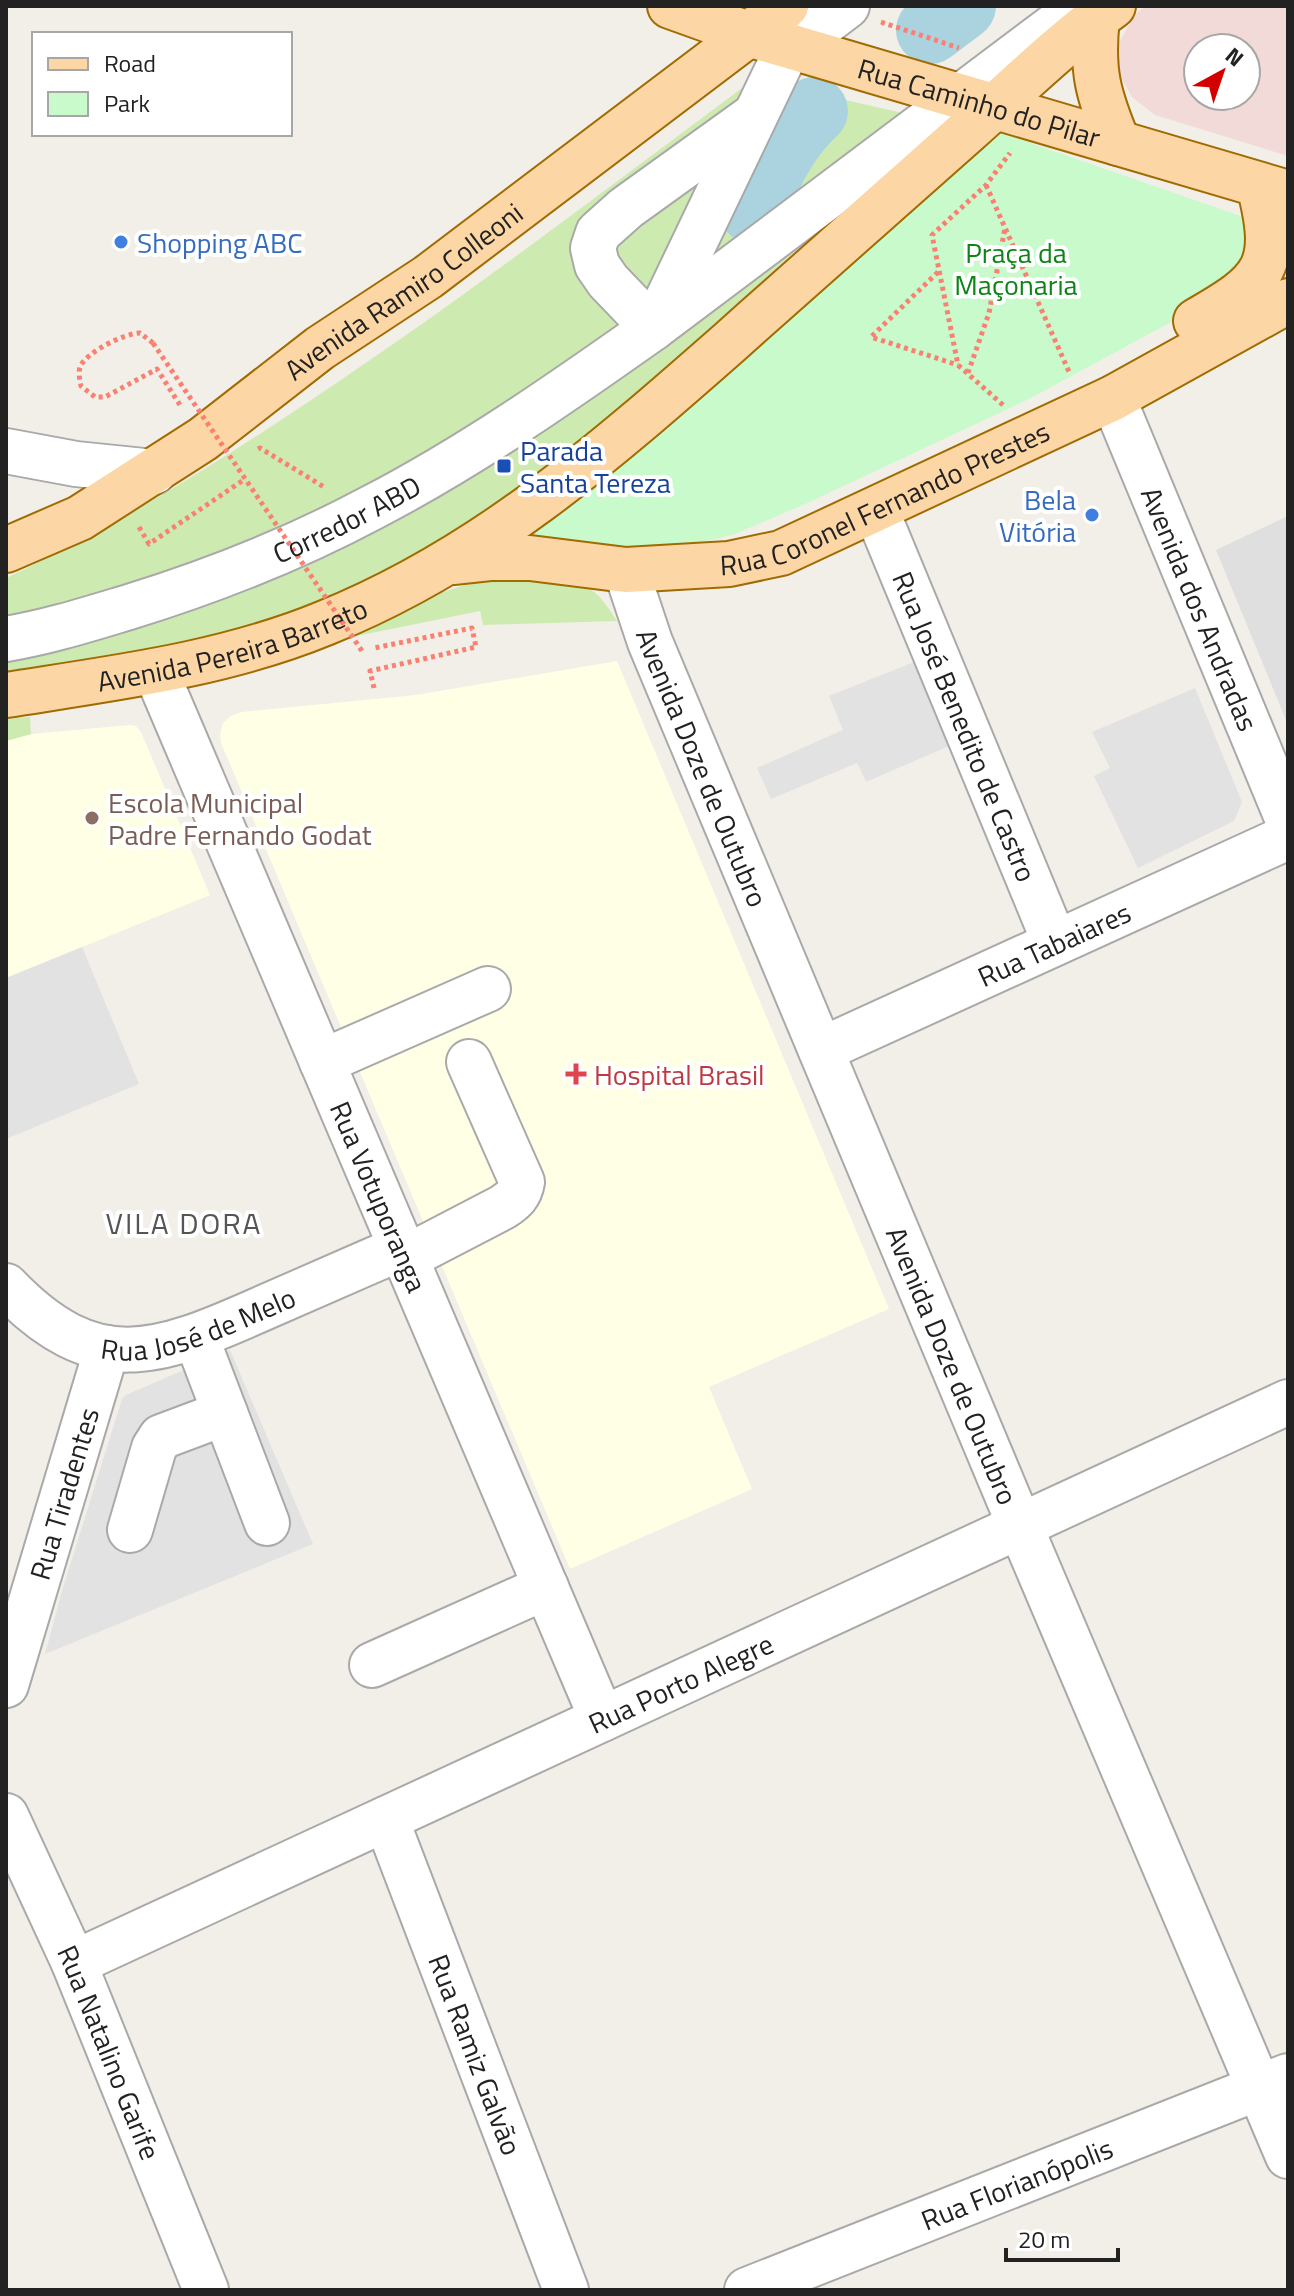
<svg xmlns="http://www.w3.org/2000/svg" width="1294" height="2296" font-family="'Titillium Web',sans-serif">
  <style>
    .residential { fill: #e0dfdf }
    .commercial { fill: #f2dad9; fill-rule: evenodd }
    .education { fill: #ffffe5 }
    .grass { fill: #cdebb0 }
    .park { fill: #c8facc }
    .parking { fill: #e2e2e2 }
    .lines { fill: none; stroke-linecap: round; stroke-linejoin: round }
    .river { stroke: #aad3df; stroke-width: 68 }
    .minor-casing { stroke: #a9a9a9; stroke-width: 48 }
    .major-casing { stroke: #a06b00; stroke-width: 48 }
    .path { stroke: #fa8072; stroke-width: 5; stroke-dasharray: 4 4; stroke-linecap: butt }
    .minor { stroke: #fff; stroke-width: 44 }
    .major { stroke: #fcd6a4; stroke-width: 44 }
    .path-bridge { stroke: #fa8072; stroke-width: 5; stroke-dasharray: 4 4; stroke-linecap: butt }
    .shop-dot { fill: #3f7fe0; stroke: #fff; stroke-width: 3 }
    .transit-dot { fill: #1a4fb4; stroke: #fff; stroke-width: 3 }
    .education-dot { fill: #8d6e63; stroke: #fff; stroke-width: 3 }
    .health-dot { fill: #e0444e; stroke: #fff; stroke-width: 3 }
    .labels { text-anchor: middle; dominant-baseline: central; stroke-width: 8; stroke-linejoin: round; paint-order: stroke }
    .street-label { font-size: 28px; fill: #222; stroke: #fff }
    .shop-label { font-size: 28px; fill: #366cbe; stroke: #fff; text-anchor: start }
    .park-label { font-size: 28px; fill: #0c8416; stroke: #fff }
    .transit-label { font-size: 28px; fill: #164399; stroke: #fff; text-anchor: start }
    .education-label { font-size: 28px; fill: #785e54; stroke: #fff; text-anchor: start }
    .health-label { font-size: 28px; fill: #be3a42; stroke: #fff; text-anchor: start }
    .neighbourhood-label { font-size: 30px; letter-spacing: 2px; fill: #555; stroke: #fff }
  </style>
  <rect width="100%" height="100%" fill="#f2efe9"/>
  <polygon class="residential" points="1288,516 1288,725 1216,550"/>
  <path class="commercial" d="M1146 6H1288V156L1155 115 1132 97 1119 74 1118 45 1134 15ZM1198 48H1246V96H1198Z"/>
  <g class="education">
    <polygon points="617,661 889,1309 709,1387 752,1489 570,1569 221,743 220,734 223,723 231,716 241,712 416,695"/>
    <polygon points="130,725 136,726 141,732 210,895 6,978 6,741 32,734"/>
  </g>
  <g class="grass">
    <path d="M754 79 937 121 629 403 501 503 431 548 301 613 235 634 6 676V578C104 532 188 481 278 422 442 315 597 196 754 79Z"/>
    <path d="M546 578C588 585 594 584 617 621L483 625 480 611 327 642 422 599 471 583Z"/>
    <polygon points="30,717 31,734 6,741 6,719"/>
  </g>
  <polygon class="park" points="999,132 1255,221 1261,235 1230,290 1029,399 803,505 735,534 680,548 656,550 533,540 528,535 986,134"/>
  <g class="parking">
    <polygon points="914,662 951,745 866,782 857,763 771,799 757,768 843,730 829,696"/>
    <polygon points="1195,688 1242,802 1234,821 1138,868 1094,776 1110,768 1092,732"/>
    <polygon points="82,947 139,1084 6,1139 6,978"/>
    <polygon points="230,1350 313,1544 45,1654 62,1591 122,1399 126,1395"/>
  </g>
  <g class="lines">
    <g class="river">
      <polyline points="930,30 962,6"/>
      <path d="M752 209C769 173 784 138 814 111"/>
    </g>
    <defs>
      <g id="minor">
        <polyline points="658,319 782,60 793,47 847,6"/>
        <polyline points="653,328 608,281 597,265 593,248 598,233 626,208 751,118"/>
        <path id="s1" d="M1113 398 1288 820"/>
        <polyline points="6,451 76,464 154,472"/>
        <path id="s2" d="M876 510 1055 943"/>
        <path id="s3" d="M626 570 650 642 1020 1526 1288 2156"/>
        <path id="s4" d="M6 639C48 632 89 619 129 607 213 581 294 549 371 508 468 458 564 391 653 328L1081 6"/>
        <path id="s5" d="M156 672 602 1719"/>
        <path id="s6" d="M821 1050 1288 837"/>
        <polyline points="322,1062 488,989"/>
        <path d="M405 1258 503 1207C514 1200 520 1194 522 1182L469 1062"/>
        <path id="s7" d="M6 1286C95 1379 157 1355 261 1309 307 1289 354 1268 401 1248"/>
        <polyline points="196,1337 267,1523"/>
        <polyline points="130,1530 154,1448 161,1437 225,1413"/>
        <polyline points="372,1665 546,1587"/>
        <path id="s8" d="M6 1685 107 1348"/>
        <path id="s9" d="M6 1816 74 1963 206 2290"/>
        <path id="s10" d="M386 1819 566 2290"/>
        <path id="s11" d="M74 1963 1288 1402"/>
        <path id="s12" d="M747 2290 1288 2076"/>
      </g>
      <g id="major">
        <path id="s13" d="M670 6 748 34 1288 193"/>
        <path d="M1097 18C1091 70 1098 95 1118 143"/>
        <path d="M1196 321C1266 281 1280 267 1259 185"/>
        <path id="s14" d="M6 550 80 518 203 439 320 348 428 277 786 6"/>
        <path id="s15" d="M455 562 492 558H530L626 570 729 564 781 553 1113 398 1288 301"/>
        <path id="s16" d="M6 695C114 678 223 665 325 623 482 560 605 452 730 342 810 270 891 199 971 128 1017 87 1063 42 1113 6"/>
      </g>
    </defs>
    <use href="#minor" class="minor-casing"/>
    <use href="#major" class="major-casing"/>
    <g class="path">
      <polyline points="881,22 959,48"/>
      <polyline points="986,185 1070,374"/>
      <polyline points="938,272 871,337 958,365"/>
      <path d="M153 343 140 333C125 333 86 352 80 367 78 374 80 380 81 386L95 397H105L157 369 180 405"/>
      <polyline points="968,373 989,313 1005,228"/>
      <polyline points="1003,405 958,365 932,235 986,185 1010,153"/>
      <polyline points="258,449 260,448 324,487"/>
      <polyline points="139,527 149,544 245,479"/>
      <polyline points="374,688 370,671 476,647 472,628 374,648"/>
    </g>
    <use href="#minor" class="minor"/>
    <use href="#major" class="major"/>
    <polyline class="path-bridge" points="153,343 362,651"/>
  </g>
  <g class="shop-dot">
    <circle cx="121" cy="242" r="8"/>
    <circle cx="1092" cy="515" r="8"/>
  </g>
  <rect class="transit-dot" x="496" y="458" width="16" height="16" rx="4"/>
  <circle class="education-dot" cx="92" cy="818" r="8"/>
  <path class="health-dot" d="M572 1062h8v8h8v8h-8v8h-8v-8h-8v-8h8z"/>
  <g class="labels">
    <g class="street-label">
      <text stroke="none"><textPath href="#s13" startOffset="324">Rua Caminho do Pilar</textPath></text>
      <text stroke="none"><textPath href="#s14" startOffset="476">Avenida Ramiro Colleoni</textPath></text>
      <text stroke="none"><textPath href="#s15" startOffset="444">Rua Coronel Fernando Prestes</textPath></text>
      <text stroke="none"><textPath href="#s4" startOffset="362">Corredor ABD</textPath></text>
      <text stroke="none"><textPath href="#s1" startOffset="228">Avenida dos Andradas</textPath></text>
      <text stroke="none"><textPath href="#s16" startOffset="232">Avenida Pereira Barreto</textPath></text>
      <text stroke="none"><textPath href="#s2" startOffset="234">Rua José Benedito de Castro</textPath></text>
      <text stroke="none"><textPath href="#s3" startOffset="212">Avenida Doze de Outubro</textPath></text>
      <text stroke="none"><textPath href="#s6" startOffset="256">Rua Tabaiares</textPath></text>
      <text stroke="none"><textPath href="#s5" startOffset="570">Rua Votuporanga</textPath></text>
      <text stroke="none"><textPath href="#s7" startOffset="216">Rua José de Melo</textPath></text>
      <text stroke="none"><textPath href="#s3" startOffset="860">Avenida Doze de Outubro</textPath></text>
      <text stroke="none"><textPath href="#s8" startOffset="200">Rua Tiradentes</textPath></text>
      <text stroke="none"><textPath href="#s11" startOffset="668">Rua Porto Alegre</textPath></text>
      <text stroke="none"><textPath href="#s9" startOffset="258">Rua Natalino Garife</textPath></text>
      <text stroke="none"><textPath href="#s10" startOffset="252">Rua Ramiz Galvão</textPath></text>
      <text stroke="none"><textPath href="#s12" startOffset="290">Rua Florianópolis</textPath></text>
    </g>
    <g class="shop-label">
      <text x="137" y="242">Shopping ABC</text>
      <text x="1076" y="499" text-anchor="end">Bela<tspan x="1076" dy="32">Vitória</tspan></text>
    </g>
    <g class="park-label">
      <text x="1016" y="252">Praça da<tspan x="1016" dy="32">Maçonaria</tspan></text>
    </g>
    <g class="transit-label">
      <text x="520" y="450">Parada<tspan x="520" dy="32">Santa Tereza</tspan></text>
    </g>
    <g class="education-label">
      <text x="108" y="802">Escola Municipal<tspan x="108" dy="32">Padre Fernando Godat</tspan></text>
    </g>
    <g class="health-label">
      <text x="594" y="1074">Hospital Brasil</text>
    </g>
    <g class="neighbourhood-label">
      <text x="184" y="1223">VILA DORA</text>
    </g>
  </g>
  <rect width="1294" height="2296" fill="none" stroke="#222222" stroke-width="16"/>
  <rect x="32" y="32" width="260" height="104" fill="#ffffff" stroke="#a7a7a7" stroke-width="2"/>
  <rect x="48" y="58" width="40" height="12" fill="#fcd6a4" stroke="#a7a7a7" stroke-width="2"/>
  <text x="104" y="72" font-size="24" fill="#222222">Road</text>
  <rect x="48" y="92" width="40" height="24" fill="#c8facc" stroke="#a7a7a7" stroke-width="2"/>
  <text x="104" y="112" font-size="24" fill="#222222">Park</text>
  <g transform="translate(1222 72) rotate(40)"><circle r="38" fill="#ffffff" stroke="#a7a7a7" stroke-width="2"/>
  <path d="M0-6L14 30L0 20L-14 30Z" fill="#d40000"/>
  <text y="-12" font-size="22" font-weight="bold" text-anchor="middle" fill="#222222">N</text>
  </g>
  <path d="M1006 2248v12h112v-12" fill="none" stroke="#222222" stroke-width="4"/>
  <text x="1018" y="2248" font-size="24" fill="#222222" stroke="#ffffff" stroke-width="6" paint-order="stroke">20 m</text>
</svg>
